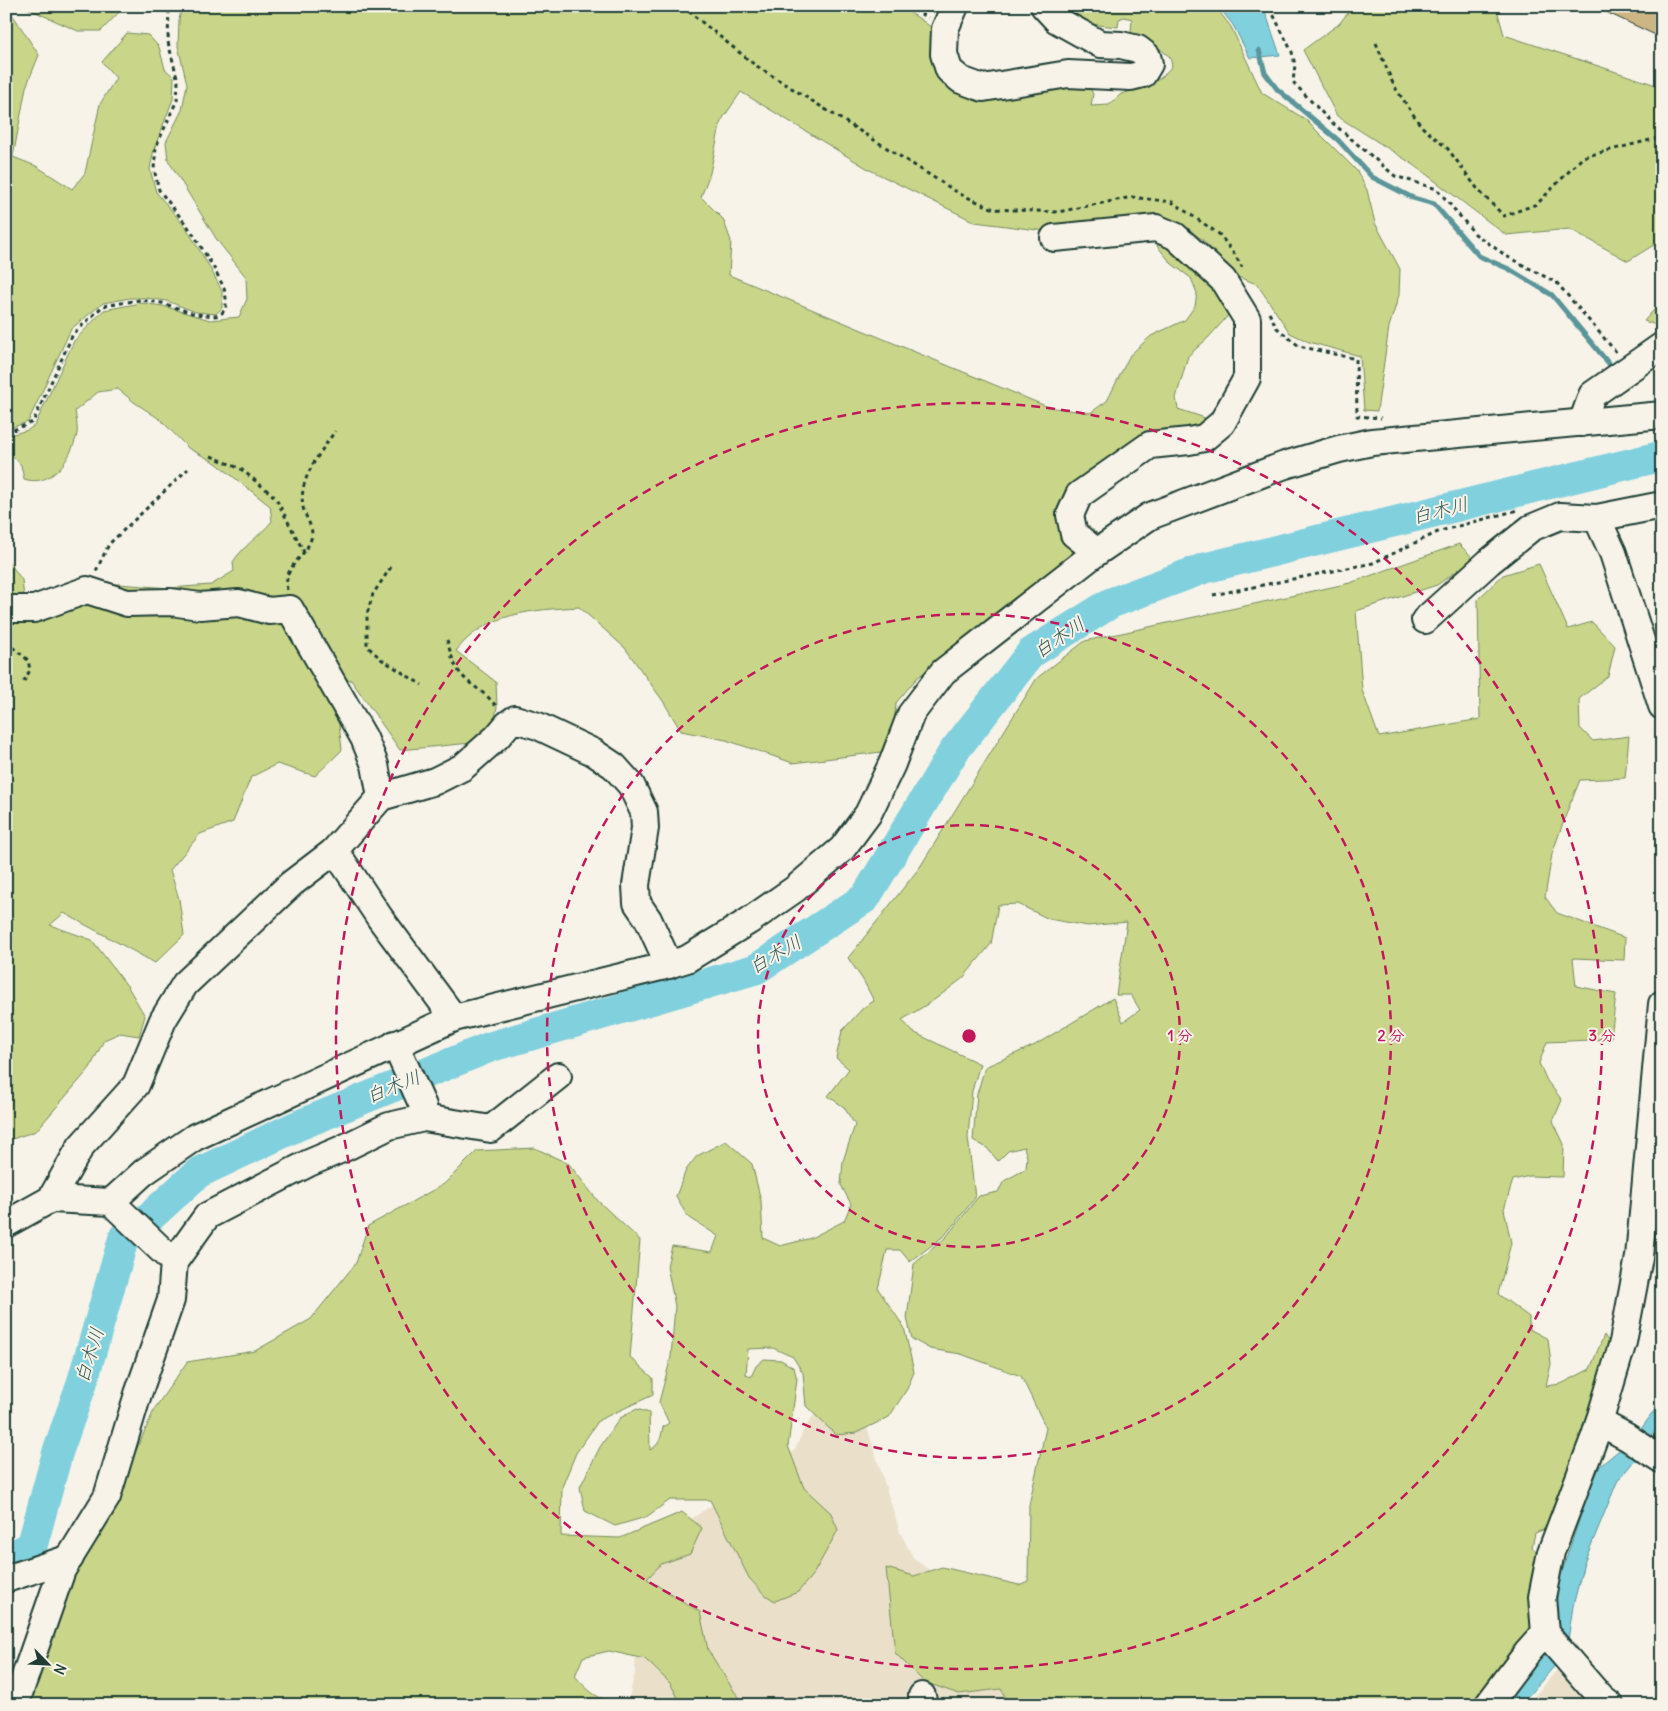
<svg xmlns="http://www.w3.org/2000/svg" width="1668" height="1711" font-family="Delius,'Klee One',sans-serif">
  <style>
    .built { fill: #eae0ca }
    .green { fill: #c9d689; stroke: #748a5e }
    .water { fill: #81d0de; stroke: #5a959a }
    .lines { fill: none; stroke-linecap: round; stroke-linejoin: round }
    .stream { stroke: #5a959a; stroke-width: 5 }
    .river { stroke: #81d0de; stroke-width: 31 }
    .building { fill: #cdb584; stroke: #1f3d34 }
    .minor-casing { stroke: #1f3d34; stroke-width: 30 }
    .path { stroke: #1f3d34; stroke-width: 3; stroke-dasharray: 4 4; stroke-linecap: butt }
    .minor { stroke: #f7f3e8; stroke-width: 26 }
    .ring { fill: none; stroke: #c2185b; stroke-width: 2.5; stroke-dasharray: 9 6 }
    .labels { text-anchor: middle; dominant-baseline: central; stroke-width: 4; stroke-linejoin: round; paint-order: stroke }
    .water-label { font-size: 19px; font-style: italic; fill: #335a56; stroke: #f7f3e8 }
    .centre { fill: #c2185b; stroke: #f7f3e8; stroke-width: 2.5 }
    .ring-label { font-size: 15px; text-anchor: middle; font-weight: bold; fill: #c2185b; stroke: #f7f3e8; stroke-width: 4; stroke-linejoin: round; paint-order: stroke }
  </style>
  <rect width="100%" height="100%" fill="#f7f3e8"/>
  <filter id="ink" filterUnits="userSpaceOnUse"><feTurbulence type="fractalNoise" baseFrequency=".02" numOctaves="2"/><feDisplacementMap in="SourceGraphic" scale="10" xChannelSelector="R" yChannelSelector="G"/><feConvolveMatrix kernelMatrix="1 2 1 2 8 2 1 2 1" color-interpolation-filters="sRGB"/></filter>
  <g filter="url(#ink)">
    <g class="built">
      <polygon points="848,1366 900,1532 914,1559 1119,1705 627,1705 635,1673 638,1607 633,1532 691,1519 795,1450 804,1429"/>
      <polygon points="1557,1670 1574,1683 1590,1699 1590,1705 1527,1705"/>
    </g>
    <g class="green">
      <polygon points="22,6 125,6 101,31 78,31"/>
      <path d="M182 6H892C911 10 927 24 942 36L945 79 1088 84 1093 94 1091 106 1109 105 1121 94 1146 87 1162 77 1172 66 1170 57 1155 45 1138 39 1131 32 1132 19 1124 17 1119 19 1118 27 1079 23 1051 6H1215L1231 27 1262 93 1305 119 1357 171 1367 190 1375 223 1400 269 1399 295 1389 327 1377 411 1364 410 1360 356 1309 342 1290 333 1257 284 1238 277 1203 240 1178 222 1114 226 1053 232 975 222 870 170 741 92 721 121 710 173 701 197 723 219 731 241 729 275 1048 407 1090 413 1107 401 1130 355 1151 336 1185 320 1195 306 1197 293 1191 278 1172 264 1157 246 1171 237 1240 295 1226 318 1208 338 1188 356 1176 398 1178 409 1205 418 1212 423 1074 494 1079 549 917 678 896 703 894 726 881 752 793 763 726 740 681 731 663 701 625 648 579 607C533 610 486 612 456 651L496 682 497 707 491 738 481 742 400 750 351 680 334 677 291 605 199 603 95 585 119 584 169 588 211 585 234 571 233 562C243 546 260 536 272 521L270 506 216 463 188 448 161 420 134 402 118 389 98 392 75 411C76 418 78 428 77 434 71 459 52 488 24 479L21 465 14 457 6 459V436L28 430 35 425 74 341 104 310 141 303 163 306 210 320 239 317 247 299 246 277 217 240 168 160 166 142 182 110 187 84 178 46 179 20Z"/>
      <polygon points="1353,6 1496,6 1504,35 1662,87 1662,248 1657,243 1628,261 1570,229 1506,235 1414,165 1337,116 1303,50 1339,24"/>
      <polygon points="6,11 12,14 39,55 26,87 13,157 36,166 72,189 85,173 100,104 116,78 102,62 127,33 148,35 159,47 165,69 174,77 173,99 154,149 150,169 156,192 187,229 209,266 222,291 222,308 216,314 196,312 167,301 146,298 130,298 103,303 71,329 28,422 6,429"/>
      <polygon points="1662,301 1662,327 1644,321"/>
      <path d="M1459 544 1474 559 1437 585 1356 611 1362 690 1379 737 1480 719 1478 599 1503 575 1539 564 1568 629 1592 622 1615 646 1608 676 1579 699 1580 728 1593 741 1629 736 1625 778 1580 780 1568 809 1552 854 1545 897 1557 913 1625 938 1624 960 1573 958 1576 986 1616 994 1611 1039 1547 1042 1539 1063 1547 1081 1562 1100 1553 1121 1564 1144 1563 1177 1529 1176 1513 1180 1504 1209 1511 1243 1498 1294 1529 1317V1329L1548 1339 1551 1364 1546 1386 1561 1384 1590 1369 1604 1335 1612 1347 1553 1526 1535 1533 1532 1547 1543 1561 1536 1635 1537 1662 1506 1705H1010L1001 1689 959 1694 924 1682 895 1653 886 1568 914 1576 942 1567 1019 1585 1028 1581 1029 1505 1046 1428 1021 1376 961 1354 930 1349 912 1339 907 1318 914 1264 946 1237 979 1196 998 1192 1004 1181 1026 1169 1027 1157 1024 1147 1008 1151 998 1161 987 1148 973 1140 977 1094 985 1067 1035 1045 1113 998 1123 1022 1140 1010 1131 995H1116L1127 922 1088 926 1049 919 1018 904 998 905 991 944 963 978 934 1000 902 1020 913 1032 980 1064 972 1091 968 1137 975 1198 945 1235 910 1262 900 1250H887L878 1289 904 1327 914 1372 907 1389 889 1417 856 1433 836 1435 806 1406 803 1373 793 1357 773 1348 748 1349 746 1375 751 1377 756 1366 764 1359 781 1360 794 1368 797 1379 788 1446 804 1488 831 1513 838 1530 814 1573 798 1592 775 1601 764 1594 749 1578 710 1500H670L646 1517 615 1526 585 1511 580 1487 600 1447 620 1418 637 1409 649 1413 650 1450C660 1445 661 1437 663 1427L669 1423 659 1402 671 1357 675 1306 667 1266 672 1246 712 1252 718 1236 687 1216 676 1196 686 1170 697 1156 726 1141 752 1164 761 1201 763 1238 780 1246 811 1238 844 1221 851 1204 841 1185 843 1161 855 1125 844 1107 828 1096 849 1069 836 1058 842 1031 863 1008 874 1001 863 980 848 958 920 867 1037 678 1085 641 1350 583Z"/>
      <polygon points="6,558 22,580 24,598 65,602 288,613 338,716 342,750 315,776 277,764 251,777 233,822 200,834 170,870 179,899 184,935 155,963 64,913 50,925 92,940 128,987 145,1016 139,1036 120,1033 104,1040 90,1068 36,1131 6,1141"/>
      <path d="M535 1148 569 1164 598 1201 640 1240 630 1357 653 1378V1395L599 1420 576 1453 562 1487 561 1536 620 1538 682 1512 702 1528 690 1554 661 1564 647 1579 700 1612 708 1650 734 1691 746 1705H682L670 1683 645 1659 609 1651 583 1657 575 1676C596 1700 602 1700 633 1705H26L71 1574 118 1491 155 1408 187 1362 255 1351 311 1319 356 1263 368 1226 444 1184 477 1151Z"/>
    </g>
    <g class="water">
      <polygon points="1218,6 1269,6 1265,8 1266,14 1280,55 1250,58 1233,25"/>
      <polygon points="1662,1400 1662,1421 1642,1451 1617,1482 1584,1563 1573,1606 1567,1647 1559,1661 1520,1705 1505,1705 1545,1650 1554,1622 1559,1580 1588,1494 1600,1466 1636,1436"/>
    </g>
    <g class="lines">
      <polyline class="stream" points="1259,50 1265,73 1277,89 1338,140 1372,177 1413,198 1434,204 1479,256 1509,269 1552,295 1610,365"/>
      <polyline class="river" points="6,1559 32,1546 58,1451 82,1383 124,1237 152,1215 198,1173 297,1126 490,1047 756,969 865,898 954,751 1031,653 1111,603 1205,568 1662,456"/>
    </g>
    <polygon class="building" points="1593,6 1662,6 1662,38"/>
    <g class="lines">
      <defs>
        <g id="minor">
          <polyline points="955,6 945,29 944,54 949,70 961,80 983,88 1068,74 1131,77 1143,74 1149,64 1147,56 1138,49 1121,45 1100,44 1057,20 1044,6"/>
          <polyline points="1054,238 1156,228 1175,236 1223,280 1247,319 1247,378 1222,423 1204,438 1189,441 1150,445 1079,495 1070,515 1074,534 1097,552"/>
          <polyline points="1582,423 1592,395 1662,346"/>
          <polyline points="1597,518 1613,553 1662,706"/>
          <polyline points="6,609 34,609 87,590 127,603 170,602 200,606 239,603 269,611 290,609 364,738 375,765 381,797"/>
          <polyline points="1425,620 1489,562 1531,528 1560,516 1597,518 1662,505"/>
          <polyline points="333,852 342,861 380,918 454,1018"/>
          <polyline points="395,1044 423,1106 424,1118"/>
          <polyline points="51,1199 111,1202 174,1262"/>
          <polyline points="111,1202 144,1172 195,1137 454,1018 661,967 687,959 749,921 795,889 842,849 868,814 892,764 911,714 943,672 1097,552 1150,516 1285,465 1339,449 1372,442 1662,415"/>
          <polyline points="6,1224 51,1199 81,1146 136,1085 163,1020 185,984 291,884 333,852 381,797 435,781 463,767 497,737 508,724 515,719 538,726 593,752 614,766 631,785 644,812 645,828 636,885 637,903 648,919 669,965"/>
          <polyline points="1599,1422 1627,1437 1662,1460"/>
          <polyline points="6,1579 70,1558"/>
          <polyline points="922,1696 924,1705"/>
          <polyline points="13,1705 16,1702 62,1570 107,1497 138,1394 171,1300 174,1262 207,1216 309,1163 342,1149 389,1126 424,1118 491,1129 558,1076"/>
          <polyline points="1488,1705 1527,1653 1545,1633"/>
          <polyline points="1610,1705 1602,1699 1545,1633 1542,1597 1551,1552 1595,1436 1623,1342 1639,1257 1662,1004"/>
        </g>
      </defs>
      <use href="#minor" class="minor-casing"/>
      <g class="path">
        <polyline points="682,6 755,65 960,194 994,209 1058,212 1132,197 1172,202 1219,234 1233,252 1242,267"/>
        <polyline points="907,6 928,18"/>
        <polyline points="1270,8 1292,52 1295,65 1293,82 1329,120 1395,176 1437,189 1475,234 1508,257 1557,283 1616,352"/>
        <polyline points="1376,43 1394,86 1421,126 1448,149 1479,191 1504,216 1537,204 1583,157 1662,137"/>
        <polyline points="1269,313 1277,328 1299,346 1356,359 1357,416 1381,418"/>
        <polyline points="6,433 33,422 73,334 103,306 140,300 162,303 195,314 216,316 222,313 226,308 226,298 224,288 215,270 192,232 159,190 154,169 156,147 177,100 178,81 168,42 169,6"/>
        <polyline points="211,456 241,469 275,497 304,552"/>
        <polyline points="391,567 373,594 367,614 367,646 381,659 422,685"/>
        <polyline points="96,571 109,544 188,469"/>
        <path d="M287 590C283 565 304 560 311 539 315 528 305 518 303 507 298 478 320 454 335 431"/>
        <polyline points="1213,595 1373,563 1440,531 1518,510"/>
        <path d="M447 640C450 651 453 664 460 673 471 687 487 692 497 708"/>
        <polyline points="6,642 28,660 30,670 23,683"/>
      </g>
      <use href="#minor" class="minor"/>
    </g>
  </g>
  <g class="ring">
    <circle cx="969" cy="1036" r="211"/>
    <circle cx="969" cy="1036" r="422"/>
    <circle cx="969" cy="1036" r="633"/>
  </g>
  <g class="labels">
    <g class="water-label">
      <text transform="translate(1440 510) rotate(-14)">白木川</text>
      <text transform="translate(1059 637) rotate(-34)">白木川</text>
      <text transform="translate(775 954) rotate(-30)">白木川</text>
      <text transform="translate(393 1086) rotate(-22)">白木川</text>
      <text transform="translate(89 1355) rotate(-73)">白木川</text>
    </g>
  </g>
  <circle cx="969" cy="1036" r="8" class="centre"/>
  <g class="ring-label">
    <text x="1180" y="1041">1 分</text>
    <text x="1391" y="1041">2 分</text>
    <text x="1602" y="1041">3 分</text>
  </g>
  <rect width="1668" height="1711" fill="none" stroke="#f7f3e8" stroke-width="25"/>
  <rect x="12" y="12" width="1643" height="1686" fill="none" stroke="#1f3d34" stroke-width="2" filter="url(#ink)"/>
  <g transform="translate(48 1664) rotate(114)" stroke="#f7f3e8" stroke-width="4" paint-order="stroke">
  <path d="M0-4L9 19L0 12L-9 19Z" fill="#1f3d34"/>
  <text y="-8" font-size="14" font-weight="bold" text-anchor="middle" fill="#1f3d34">N</text>
  </g>
</svg>
